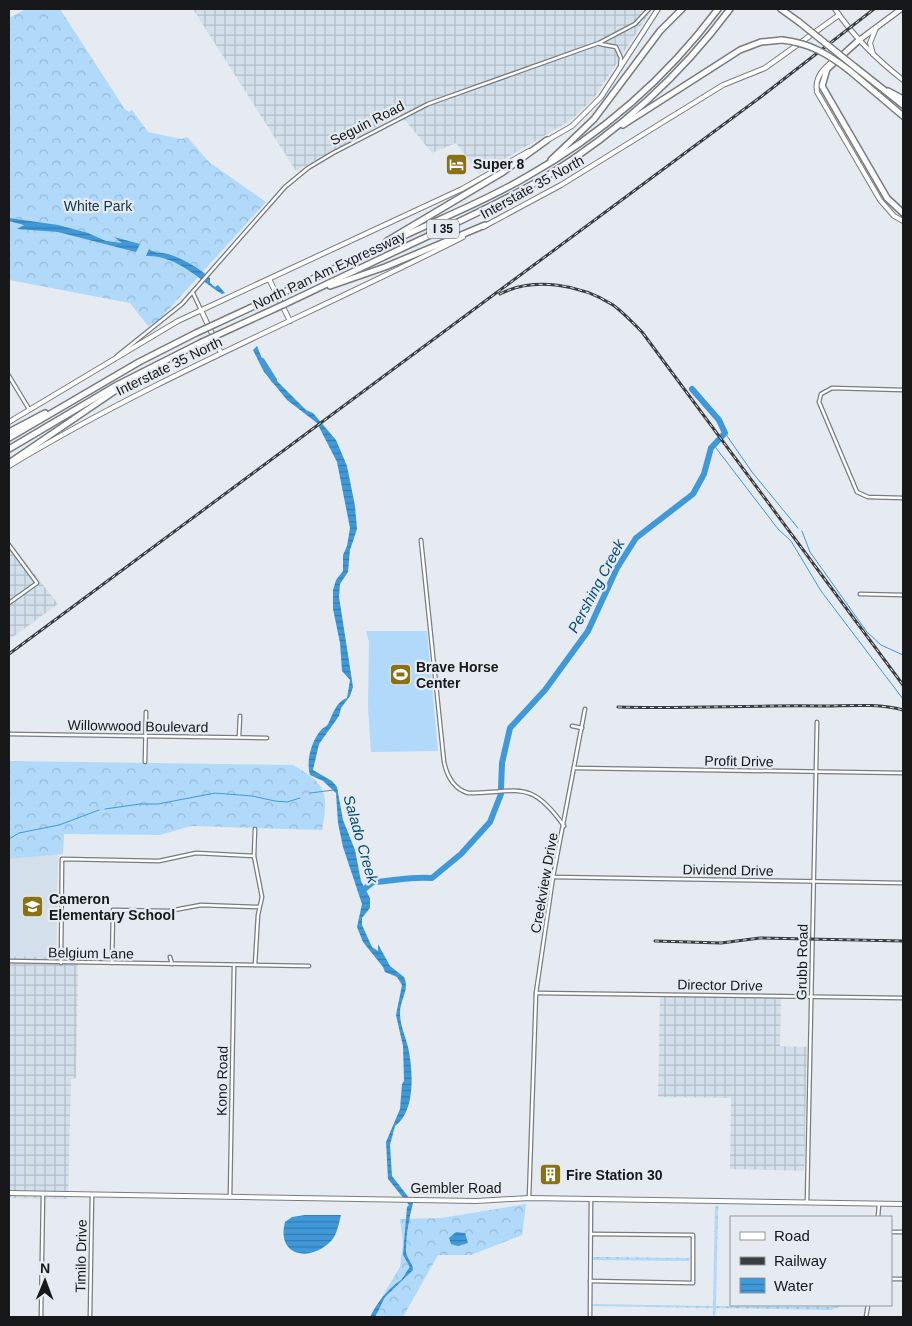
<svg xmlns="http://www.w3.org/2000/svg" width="912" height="1326" font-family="Helvetica,sans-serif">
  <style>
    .built { fill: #d3dfea }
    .industrial { fill: url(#industrial-grid) }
    .grass { fill: url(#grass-dots) }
    .forest { fill: url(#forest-crowns) }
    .pitch { fill: #b0d9fa }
    .water { fill: url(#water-rules) }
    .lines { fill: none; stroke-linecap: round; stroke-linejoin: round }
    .stream { stroke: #3f99d8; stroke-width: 1 }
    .river { stroke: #3f99d8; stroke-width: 6 }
    .street-casing { stroke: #777c81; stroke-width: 5 }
    .secondary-casing { stroke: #777c81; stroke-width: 6 }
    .primary-casing { stroke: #777c81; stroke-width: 7 }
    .highway-casing { stroke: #777c81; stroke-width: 8 }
    .street { stroke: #fff; stroke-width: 2.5 }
    .secondary { stroke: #fff; stroke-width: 4 }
    .primary { stroke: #fff; stroke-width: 4.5 }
    .highway { stroke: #fff; stroke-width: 5 }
    .rail-casing { stroke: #3a3d3f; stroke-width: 3 }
    .rail { stroke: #e5ebf0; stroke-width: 1; stroke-dasharray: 4; stroke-linecap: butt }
    .highway-bridge-casing { stroke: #777c81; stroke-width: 8; stroke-linecap: butt }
    .highway-bridge { stroke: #fff; stroke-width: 5 }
    .labels { text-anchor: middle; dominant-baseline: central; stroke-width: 4.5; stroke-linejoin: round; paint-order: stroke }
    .shield { fill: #e5ebf0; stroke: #54575a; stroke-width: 1 }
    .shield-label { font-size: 12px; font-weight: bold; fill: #16181a }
    .street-label { font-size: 14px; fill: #16181a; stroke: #e5ebf0 }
    .poi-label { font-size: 14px; font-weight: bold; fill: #16181a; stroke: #e5ebf0; text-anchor: start }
    .park-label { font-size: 14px; fill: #0f354f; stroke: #e5ebf0 }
    .water-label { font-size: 15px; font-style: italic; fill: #014a74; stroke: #e5ebf0 }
  </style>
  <defs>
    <pattern id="industrial-grid" width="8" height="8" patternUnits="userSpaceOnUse" patternTransform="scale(1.25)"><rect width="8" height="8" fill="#d3dfea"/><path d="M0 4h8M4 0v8" fill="none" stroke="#b4bfc8"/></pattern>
    <pattern id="grass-dots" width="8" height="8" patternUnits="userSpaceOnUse" patternTransform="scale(1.25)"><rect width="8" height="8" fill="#b0d9fa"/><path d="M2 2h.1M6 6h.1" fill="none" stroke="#97bad6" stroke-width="1.8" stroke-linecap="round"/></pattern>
    <pattern id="forest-crowns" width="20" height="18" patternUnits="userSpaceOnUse" patternTransform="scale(1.25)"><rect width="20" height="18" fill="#b0d9fa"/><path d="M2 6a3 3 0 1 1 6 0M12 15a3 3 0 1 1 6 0" fill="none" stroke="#97bad6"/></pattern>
    <pattern id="water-rules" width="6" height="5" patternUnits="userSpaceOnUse" patternTransform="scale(1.25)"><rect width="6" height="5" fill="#3f99d8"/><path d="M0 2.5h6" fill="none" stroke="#347cae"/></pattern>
  </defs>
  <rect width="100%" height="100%" fill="#e5ebf0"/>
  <polygon class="built" points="58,854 56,958 9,956 9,859"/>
  <g class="industrial">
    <polygon points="193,9 652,9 594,98 571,120 479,174 456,143 432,153 400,114 296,171"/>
    <polygon points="9,541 58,604 9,640"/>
    <polygon points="9,956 78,958 76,1078 71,1079 68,1199 9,1198"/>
    <polygon points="660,996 781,999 780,1046 807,1047 804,1171 730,1169 731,1098 658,1097"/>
  </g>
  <g class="grass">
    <polygon points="715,1206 718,1206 716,1306 829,1307 844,1305 831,1310 716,1308 715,1317 713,1317 713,1308 591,1306 591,1304 713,1306"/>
    <polygon points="592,1256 593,1257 690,1258 689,1261 592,1260"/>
  </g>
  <g class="forest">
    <polygon points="26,9 60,9 124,108 129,112 132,110 148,132 181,139 187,137 209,162 266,202 159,320 148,326 130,303 9,280 9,18"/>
    <path d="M9 761 293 765C327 784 329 793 322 830L191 826 160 835 64 834 63 854 9 859Z"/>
    <polygon points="526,1204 522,1235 471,1255 438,1255 403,1317 370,1317 400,1267 403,1243 400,1219 441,1218"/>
  </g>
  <polygon class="pitch" points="366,631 427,631 438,751 371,752 368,708 369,642"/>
  <g class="water">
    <polygon points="9,218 58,225 88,233 106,241 122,243 114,237 140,244 136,252 58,232 17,229 24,225 9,221"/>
    <path d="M149 249C155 254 161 252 168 254 184 259 199 268 210 278V283L215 287 218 285 225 293 222 294C198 279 177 255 146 256Z"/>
    <path d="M257 346 267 371 306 410 313 413 336 440 347 466 355 506 357 529 350 550 348 572 340 584 339 597 353 687 350 696 341 708 339 716 319 744 313 770 332 781 337 787 343 820 355 850 361 881 370 898V908L362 918V925L372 947 378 951V944L390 966 404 977C410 990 400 999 400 1013 400 1025 405 1035 408 1047 413 1070 416 1111 395 1126L390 1145 392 1176 413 1203C409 1219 406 1234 406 1251 406 1258 413 1263 413 1270L385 1297 375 1317H370C378 1301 387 1290 401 1280 404 1277 407 1270 410 1267L403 1255 407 1207 409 1205 388 1179 386 1142 400 1109 402 1084 404 1081 403 1046 396 1015 402 985 397 977 385 972 383 967 363 942 357 927 362 904 343 847 338 823 336 793 323 781 310 775C306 761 311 742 321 730 324 727 328 726 329 722 333 713 337 701 347 698L350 680 342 671 340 643 333 609V590L336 580 343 571V555L347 546 350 528 337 462 317 423 287 400 264 372 253 350Z"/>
    <path d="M305 1215H341C339 1223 337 1235 331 1241 310 1263 276 1256 285 1222L292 1217Z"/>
    <polygon points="456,1232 465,1233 468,1243 458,1246 451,1244 449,1238"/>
  </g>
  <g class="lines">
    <g class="stream">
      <polyline points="725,433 752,472 798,528"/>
      <polyline points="713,444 778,529 791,541 821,591 903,699"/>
      <polyline points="802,531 810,552 867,632 881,645 903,655"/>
      <polyline points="310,793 334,790"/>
      <polyline points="105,809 140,804 158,804 215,793 252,796 275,801 287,802 300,798"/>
      <polyline points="9,839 19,833 59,825 99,810"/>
    </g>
    <g class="river">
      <polyline points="262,361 274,380"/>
      <polyline points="501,788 502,763 510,728 545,690 588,631 617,568 636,538 693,494 704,474 711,448 725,433 719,420 692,389"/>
      <path d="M362 891 373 882C392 881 413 876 432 878L461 854 490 822 501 794"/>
    </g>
    <defs>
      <g id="street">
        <polyline points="600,44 616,47 621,58 620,67"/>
        <polyline points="193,293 201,310"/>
        <polyline points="117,356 182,304 285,187 308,168 333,153 428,104 599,43 635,24 649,9"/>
        <polyline points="9,376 29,409"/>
        <polyline points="903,390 832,388 821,394 819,402 857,492 868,497 903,498"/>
        <path d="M421 540 444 762C447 776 454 789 468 793 519 793 530 778 564 826"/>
        <polyline points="9,545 37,583 9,603"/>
        <polyline points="860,594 903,595"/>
        <polyline points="572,726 582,728"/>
        <polyline points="9,734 267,738"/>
        <polyline points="239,737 240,716"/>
        <polyline points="145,762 146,712"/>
        <polyline points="574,768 903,773"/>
        <polyline points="553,877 903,883"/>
        <polyline points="170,957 172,964"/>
        <polyline points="9,961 309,966"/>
        <polyline points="61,963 62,859 159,861 196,853 254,856"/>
        <polyline points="112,963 113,910 169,911 201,905 259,907"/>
        <polyline points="255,965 258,915 262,897 254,856 255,829"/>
        <polyline points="536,993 903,998"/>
        <polyline points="230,1197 234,966"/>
        <polyline points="529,1198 536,993 553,877 585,709"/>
        <polyline points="807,1202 817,722"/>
        <polyline points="878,1217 879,1204"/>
        <polyline points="891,1232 903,1232"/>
        <polyline points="891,1279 903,1279"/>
        <polyline points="590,1281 693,1283 693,1235 591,1234"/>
        <polyline points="41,1317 43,1194"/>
        <polyline points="90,1317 92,1195"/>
        <polyline points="590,1317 591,1199"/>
        <polyline points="866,1317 868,1305"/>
      </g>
      <g id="secondary">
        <path d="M835 9C854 37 876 59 903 80"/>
        <polyline points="873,54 870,43 876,28"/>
        <path d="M835 59C824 68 814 77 817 92L880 200 894 216 903 221"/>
        <polyline points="546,141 572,126 601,97 658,9"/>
        <polyline points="483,227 561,185 723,85 765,68 839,15"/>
        <polyline points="269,279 290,321"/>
        <polyline points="201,310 221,353"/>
        <polyline points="9,422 178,321 462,189 529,151"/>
        <path d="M9 466C154 378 312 314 463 237"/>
        <polyline points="9,1193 476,1201 529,1198 903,1204"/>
      </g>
      <polyline id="primary" points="858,41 901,9"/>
      <g id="highway">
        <polyline points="781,9 799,22"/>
        <polyline points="858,41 827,69 822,86 887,198 903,213"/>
        <polyline points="855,67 903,105"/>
        <polyline points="850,71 903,116"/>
        <polyline points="888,91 903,99"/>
        <polyline points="623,125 740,50 761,42 782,40"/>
        <polyline points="551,160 594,119 660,31 682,9"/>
        <polyline points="387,241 503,172 547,140"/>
        <polyline points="330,286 385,267 485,225"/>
        <path d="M280 294C324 274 367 253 410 233 449 215 489 199 526 177 601 135 667 77 718 9"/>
        <path d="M285 304C336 280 387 255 439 231 475 214 512 197 547 176 618 132 680 76 730 9"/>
        <polyline points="9,432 45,413"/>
        <polyline points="9,438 139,362 196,333"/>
        <polyline points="9,449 117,385 200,343"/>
        <polyline points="9,463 128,382"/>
      </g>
    </defs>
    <use href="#street" class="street-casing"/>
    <use href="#secondary" class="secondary-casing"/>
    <use href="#primary" class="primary-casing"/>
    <use href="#highway" class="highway-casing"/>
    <use href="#street" class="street"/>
    <use href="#secondary" class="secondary"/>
    <use href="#primary" class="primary"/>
    <use href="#highway" class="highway"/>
    <defs>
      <g id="rail">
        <path d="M500 294C534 276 582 285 613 305 624 313 633 323 642 332L903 685"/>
        <polyline points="9,654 762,96 874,9"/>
        <path d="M618 707C685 709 752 705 820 706 847 706 877 703 903 710"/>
        <polyline points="655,941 721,943 760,938 903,941"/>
      </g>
    </defs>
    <use href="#rail" class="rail-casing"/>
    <use href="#rail" class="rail"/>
    <defs>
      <g id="highway-bridge">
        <polyline points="799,22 855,67"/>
        <path d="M782 40C810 43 828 54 850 71"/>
        <polyline points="196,333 280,294"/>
        <polyline points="200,343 285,304"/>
      </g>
    </defs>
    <use href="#highway-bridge" class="highway-bridge-casing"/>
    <use href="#highway-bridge" class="highway-bridge"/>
  </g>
  <defs>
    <symbol id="hotel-square" viewBox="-11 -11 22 22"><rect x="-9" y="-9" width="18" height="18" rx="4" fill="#8a7113" stroke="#e5ebf0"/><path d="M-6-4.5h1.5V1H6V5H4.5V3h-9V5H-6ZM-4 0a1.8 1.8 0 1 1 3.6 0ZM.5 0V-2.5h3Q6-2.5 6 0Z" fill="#fff"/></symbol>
    <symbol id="stadium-square" viewBox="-11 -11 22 22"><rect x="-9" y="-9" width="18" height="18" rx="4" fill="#8a7113" stroke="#e5ebf0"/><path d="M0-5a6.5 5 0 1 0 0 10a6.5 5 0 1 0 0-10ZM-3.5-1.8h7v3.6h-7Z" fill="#fff"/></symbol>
    <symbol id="school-square" viewBox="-11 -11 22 22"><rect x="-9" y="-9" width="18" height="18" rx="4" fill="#8a7113" stroke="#e5ebf0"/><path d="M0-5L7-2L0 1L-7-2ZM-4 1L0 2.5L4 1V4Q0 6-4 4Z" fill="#fff"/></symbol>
    <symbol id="building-square" viewBox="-11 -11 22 22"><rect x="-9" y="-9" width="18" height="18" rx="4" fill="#8a7113" stroke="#e5ebf0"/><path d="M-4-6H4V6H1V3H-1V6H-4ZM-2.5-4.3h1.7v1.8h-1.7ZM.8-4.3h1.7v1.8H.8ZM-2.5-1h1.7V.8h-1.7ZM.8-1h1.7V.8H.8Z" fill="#fff"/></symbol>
  </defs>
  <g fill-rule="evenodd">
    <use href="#hotel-square" x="444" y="152" width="25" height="25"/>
    <use href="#stadium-square" x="388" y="662" width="25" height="25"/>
    <use href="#school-square" x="20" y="894" width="25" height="25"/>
    <use href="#building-square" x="538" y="1162" width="25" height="25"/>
  </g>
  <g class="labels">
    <rect class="shield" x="427" y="219.5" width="32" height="19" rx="4"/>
    <g class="shield-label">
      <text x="443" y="229">I 35</text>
    </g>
    <g class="street-label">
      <text transform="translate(367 123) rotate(-27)">Seguin Road</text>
      <text transform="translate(532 187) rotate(-29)">Interstate 35 North</text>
      <text transform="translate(329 270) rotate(-25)">North Pan Am Expressway</text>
      <text transform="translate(169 366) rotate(-26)">Interstate 35 North</text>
      <text transform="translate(138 726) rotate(1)">Willowwood Boulevard</text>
      <text transform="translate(739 761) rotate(1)">Profit Drive</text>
      <text transform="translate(728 870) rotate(1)">Dividend Drive</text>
      <text transform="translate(544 883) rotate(-80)">Creekview Drive</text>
      <text transform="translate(91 953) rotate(1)">Belgium Lane</text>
      <text transform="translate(802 962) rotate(-89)">Grubb Road</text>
      <text transform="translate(720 985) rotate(1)">Director Drive</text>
      <text transform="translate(222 1081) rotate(-89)">Kono Road</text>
      <text x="456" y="1188">Gembler Road</text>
      <text transform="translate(81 1256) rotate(-89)">Timilo Drive</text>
    </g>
    <g class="poi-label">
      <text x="473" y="164">Super 8</text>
      <text x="416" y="667">Brave Horse<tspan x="416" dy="16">Center</tspan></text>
      <text x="49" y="899">Cameron<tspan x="49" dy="16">Elementary School</tspan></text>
      <text x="566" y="1175">Fire Station 30</text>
    </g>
    <g class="park-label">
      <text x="98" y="206">White Park</text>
    </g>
    <g class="water-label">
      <text transform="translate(596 586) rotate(-62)">Pershing Creek</text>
      <text transform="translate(361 839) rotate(74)">Salado Creek</text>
    </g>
  </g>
  <rect width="912" height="1326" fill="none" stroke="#16181a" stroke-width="20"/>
  <rect x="730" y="1216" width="162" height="90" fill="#e5ebf0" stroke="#92979a"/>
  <rect x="740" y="1232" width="25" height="8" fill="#ffffff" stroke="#92979a"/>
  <text x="774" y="1241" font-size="15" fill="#16181a">Road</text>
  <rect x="740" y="1257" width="25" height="8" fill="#3a3d3f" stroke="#92979a"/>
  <text x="774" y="1266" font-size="15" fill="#16181a">Railway</text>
  <rect x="740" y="1278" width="25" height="15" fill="url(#water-rules)" stroke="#92979a"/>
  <text x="774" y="1291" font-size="15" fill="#16181a">Water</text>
  <g transform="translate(45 1281) rotate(1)" stroke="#e5ebf0" stroke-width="4" paint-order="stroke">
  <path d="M0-4L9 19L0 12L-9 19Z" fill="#16181a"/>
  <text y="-8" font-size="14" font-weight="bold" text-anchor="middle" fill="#16181a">N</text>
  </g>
</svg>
